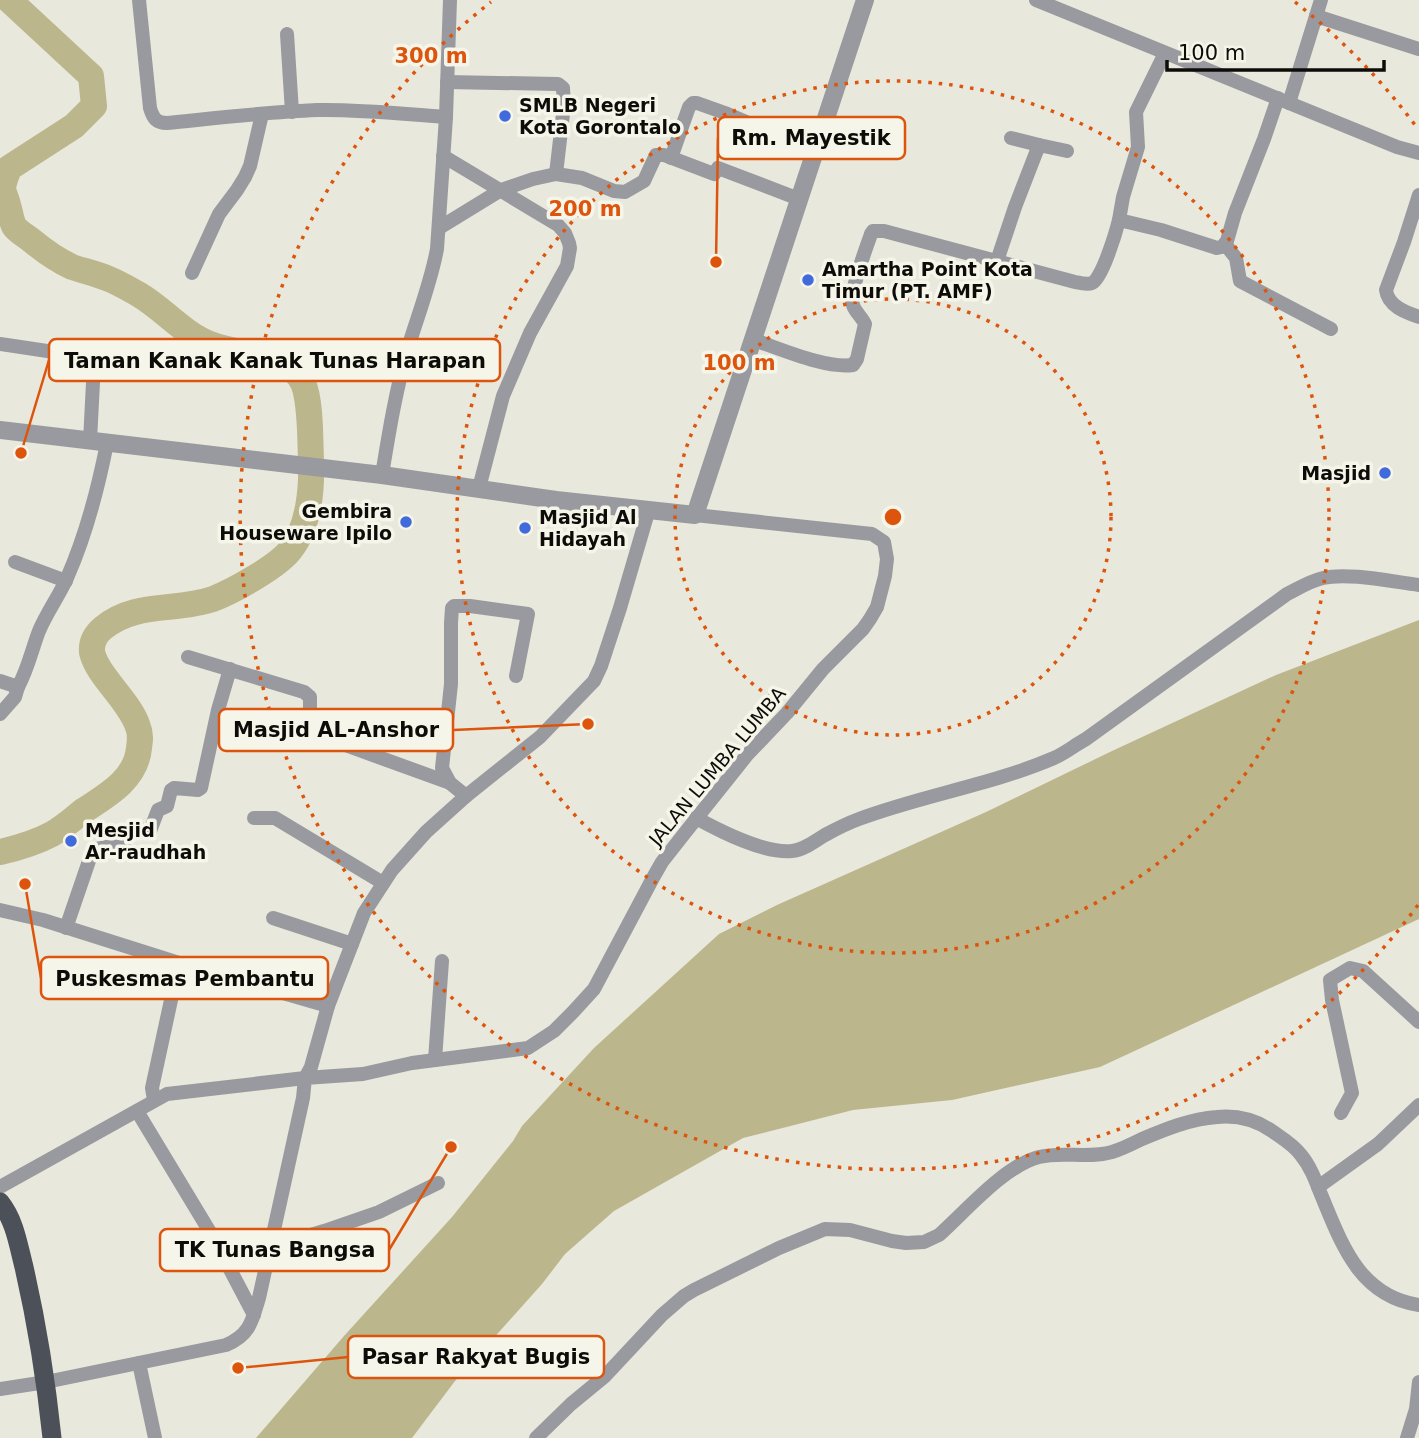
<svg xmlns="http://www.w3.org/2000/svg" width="1419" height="1438" font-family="'DejaVu Sans',sans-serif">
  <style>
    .water { fill: #bcb68c }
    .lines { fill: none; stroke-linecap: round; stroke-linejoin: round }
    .river { stroke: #bcb68c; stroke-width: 26 }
    .minor { stroke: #989a9f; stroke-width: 14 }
    .tertiary { stroke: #989a9f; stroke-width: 18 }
    .trunk { stroke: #4c5058; stroke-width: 19 }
    .ring { fill: none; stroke: #dd550c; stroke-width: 3.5; stroke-dasharray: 3.5 7 }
    .poi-dot { fill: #416adc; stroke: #f6f5e9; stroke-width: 2.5 }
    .labels { text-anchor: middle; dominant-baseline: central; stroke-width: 7; stroke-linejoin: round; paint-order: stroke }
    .poi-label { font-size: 19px; font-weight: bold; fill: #0d0c08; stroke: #f6f5e9; text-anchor: start }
    .street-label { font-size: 19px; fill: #0d0c08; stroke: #f6f5e9 }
    .centre { fill: #dd550c; stroke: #f6f5e9; stroke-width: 3.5 }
    .ring-label { font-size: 21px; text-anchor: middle; font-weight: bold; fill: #dd550c; stroke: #f6f5e9; stroke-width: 7; stroke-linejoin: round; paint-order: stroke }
    .leader { fill: none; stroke: #dd550c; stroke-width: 2.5 }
    .callout-dot { fill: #dd550c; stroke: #f6f5e9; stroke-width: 2.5 }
    .callout { fill: #f6f5e9; stroke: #dd550c; stroke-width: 2.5 }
    .callout-label { font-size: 21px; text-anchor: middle; font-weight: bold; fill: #0d0c08 }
  </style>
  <rect width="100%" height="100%" fill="#e9e8dc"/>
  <polygon class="water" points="1419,620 1419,919 1100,1067 952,1100 853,1110 743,1138 614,1211 565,1254 542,1284 455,1381 412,1438 256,1438 344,1336 452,1217 513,1141 522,1126 594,1048 719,934 777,905 986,812 1112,751 1276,675"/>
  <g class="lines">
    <path class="river" d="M0 852C18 848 35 843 52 834 63 828 73 819 83 811 106 796 136 780 139 748 140 741 141 734 138 727 130 701 97 676 92 652 91 642 96 634 103 628 136 601 175 612 213 599 233 591 279 566 291 549 309 526 312 488 311 460 310 439 311 401 303 383 290 352 237 356 210 344 182 333 164 309 138 294 129 289 119 283 109 279 97 274 84 271 72 267 57 260 43 250 31 240 26 236 17 231 14 226 11 220 10 211 8 205 7 200 4 194 3 189 3 183 7 174 9 168L74 126 94 106 91 76 9 0"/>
    <g class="minor">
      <path d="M139 0 150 108C153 118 156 123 167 123 217 118 267 112 317 110 360 109 403 114 446 117"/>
      <polyline points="1036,0 1397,147 1419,153"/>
      <polyline points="1316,16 1419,49"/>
      <polyline points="287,34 292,112"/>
      <polyline points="447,82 558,84 563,88 564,105 556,174"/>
      <polyline points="1289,103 1321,0"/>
      <polyline points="1011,138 1039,145"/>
      <polyline points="443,156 558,225 565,233 569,243 570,248 567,266 530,333 503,396 479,488"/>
      <polyline points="671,158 689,107 693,103 697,103 725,113 814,151"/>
      <path d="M1419 195 1404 242 1386 290C1388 306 1405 312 1419 317"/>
      <polyline points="1119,220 1123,197 1138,147 1136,112 1165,53"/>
      <polyline points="439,228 501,190 533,179 556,174 582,178 614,191 625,192 644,181 656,155 664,155 714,174 718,168 799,199"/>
      <polyline points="1225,244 1236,258 1240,281 1331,329"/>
      <polyline points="997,261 1015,207 1039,145 1067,151"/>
      <polyline points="192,273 219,214 237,190 245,177 250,166 262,114"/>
      <path d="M754 340C781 349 826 369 853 365L857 359 865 324C862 317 855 312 853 305 849 292 866 249 871 234L873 231H884L1075 282C1080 283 1087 285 1092 283 1102 279 1116 232 1119 220L1161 230 1217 248 1222 247 1227 241 1235 213 1264 139 1278 98"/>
      <polyline points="0,344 74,355 94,363 90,441"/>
      <path d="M382 475C389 432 396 389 408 348 418 315 431 282 437 249L446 117 450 0"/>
      <polyline points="15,562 66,581"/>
      <polyline points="188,657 304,692 310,697 310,720 313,729 348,746 450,783"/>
      <path d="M0 681 18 687C28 669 32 649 39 631 47 612 59 596 67 578 86 535 98 489 107 443"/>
      <polyline points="0,714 15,697 18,687"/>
      <polyline points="466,796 450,783 442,768 451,684 451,623 452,608 454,606 470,606 528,614 516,676"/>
      <polyline points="254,818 275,818 383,883"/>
      <path d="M696 818C720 831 764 854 792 851 804 850 815 841 825 835 836 829 848 823 859 819 923 795 991 785 1054 758 1065 753 1075 745 1086 739L1287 594C1299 588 1310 581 1323 578 1348 572 1393 582 1419 585"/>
      <polyline points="0,910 43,920 179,963 328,1006"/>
      <polyline points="273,918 352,944"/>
      <path d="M66 928 90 858 96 849 124 844C132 823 131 829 150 831L158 810 167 806 171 790 174 788 198 790 201 788 218 710 230 669"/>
      <polyline points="435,1060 442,961"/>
      <polyline points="154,1100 152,1088 179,963"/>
      <polyline points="137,1111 213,1237 254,1315"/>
      <polyline points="1341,1113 1352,1093 1332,1000 1330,980 1350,968 1363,971 1419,1022"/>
      <polyline points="0,1187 167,1094 305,1078 311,1067 328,1006 364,913 392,870 426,832 466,796 540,737 594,681 601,666 620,608 649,509"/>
      <polyline points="1318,1187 1378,1144 1419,1105"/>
      <polyline points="271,1247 324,1231 379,1212 438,1183"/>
      <polyline points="139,1363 155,1438"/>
      <path d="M0 1389 46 1382 226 1345C250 1335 252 1321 259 1298L303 1098 305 1078 363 1074 412 1063 528 1048 554 1031 573 1012 594 989 654 876 662 862 684 834 747 755 787 713 823 669 863 629 870 619 877 607 885 576 887 559 884 542 872 534 695 515"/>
      <path d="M536 1438 571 1404 605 1376 662 1315 684 1296 694 1290 779 1248 825 1229 850 1230 892 1241 906 1243 924 1242 939 1235C966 1211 1004 1166 1039 1157 1062 1151 1088 1159 1112 1152 1122 1149 1132 1144 1142 1139 1166 1129 1190 1119 1217 1117 1237 1115 1256 1120 1272 1131 1282 1138 1294 1145 1301 1155 1310 1166 1315 1179 1320 1192 1341 1242 1358 1296 1419 1305"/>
      <polyline points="1407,1438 1416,1409 1419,1382"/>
    </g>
    <polyline class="tertiary" points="0,430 382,475 556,500 695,515 865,0"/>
    <path class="trunk" d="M0 1202C15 1221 18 1244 24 1267 37 1324 46 1380 52 1438"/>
  </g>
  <g class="ring">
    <circle cx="893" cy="517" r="218"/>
    <circle cx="893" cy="517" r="436"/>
    <path d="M1418 905A653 653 0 1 1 491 2M1295 2A653 653 0 0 1 1418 129"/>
  </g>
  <g class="poi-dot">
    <circle cx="505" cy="116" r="7"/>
    <circle cx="808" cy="280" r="7"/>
    <circle cx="1385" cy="473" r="7"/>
    <circle cx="406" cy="522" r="7"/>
    <circle cx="525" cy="528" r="7"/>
    <circle cx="71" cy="841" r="7"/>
  </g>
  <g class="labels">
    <g class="poi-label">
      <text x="519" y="105">SMLB Negeri<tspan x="519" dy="22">Kota Gorontalo</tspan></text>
      <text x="822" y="269">Amartha Point Kota<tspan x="822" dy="22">Timur (PT. AMF)</tspan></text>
      <text x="1371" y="473" text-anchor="end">Masjid</text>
      <text x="392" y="511" text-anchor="end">Gembira<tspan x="392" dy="22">Houseware Ipilo</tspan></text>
      <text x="539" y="517">Masjid Al<tspan x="539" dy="22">Hidayah</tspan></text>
      <text x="85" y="830">Mesjid<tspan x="85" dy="22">Ar-raudhah</tspan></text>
    </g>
    <g class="street-label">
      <text transform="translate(717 766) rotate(-50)">JALAN LUMBA LUMBA</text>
    </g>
  </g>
  <circle cx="893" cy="517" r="10" class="centre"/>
  <g class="ring-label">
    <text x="431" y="63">300 m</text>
    <text x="585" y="216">200 m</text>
    <text x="739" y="370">100 m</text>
  </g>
  <path class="leader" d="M716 262L718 138M21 453L49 360M588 724L453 730M25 884L41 978M451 1147L389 1250M238 1368L348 1357"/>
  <g class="callout-dot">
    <circle cx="716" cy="262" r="7"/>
    <circle cx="21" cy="453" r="7"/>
    <circle cx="588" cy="724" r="7"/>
    <circle cx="25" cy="884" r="7"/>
    <circle cx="451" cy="1147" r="7"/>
    <circle cx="238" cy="1368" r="7"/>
  </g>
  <g class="callout">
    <rect x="718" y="117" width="187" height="42" rx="7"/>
    <rect x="49" y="339" width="451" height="42" rx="7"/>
    <rect x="219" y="709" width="234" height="42" rx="7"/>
    <rect x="41" y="957" width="287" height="42" rx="7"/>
    <rect x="160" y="1229" width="229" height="42" rx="7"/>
    <rect x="348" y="1336" width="256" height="42" rx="7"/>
  </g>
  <g class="callout-label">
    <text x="811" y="145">Rm. Mayestik</text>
    <text x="275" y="368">Taman Kanak Kanak Tunas Harapan</text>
    <text x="336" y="737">Masjid AL-Anshor</text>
    <text x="185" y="986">Puskesmas Pembantu</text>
    <text x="275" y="1257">TK Tunas Bangsa</text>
    <text x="476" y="1364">Pasar Rakyat Bugis</text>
  </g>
  <path d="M1167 60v10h217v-10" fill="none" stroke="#0d0c08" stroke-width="3.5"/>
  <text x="1178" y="60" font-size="21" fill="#0d0c08" stroke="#f6f5e9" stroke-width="5" paint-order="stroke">100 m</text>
</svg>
